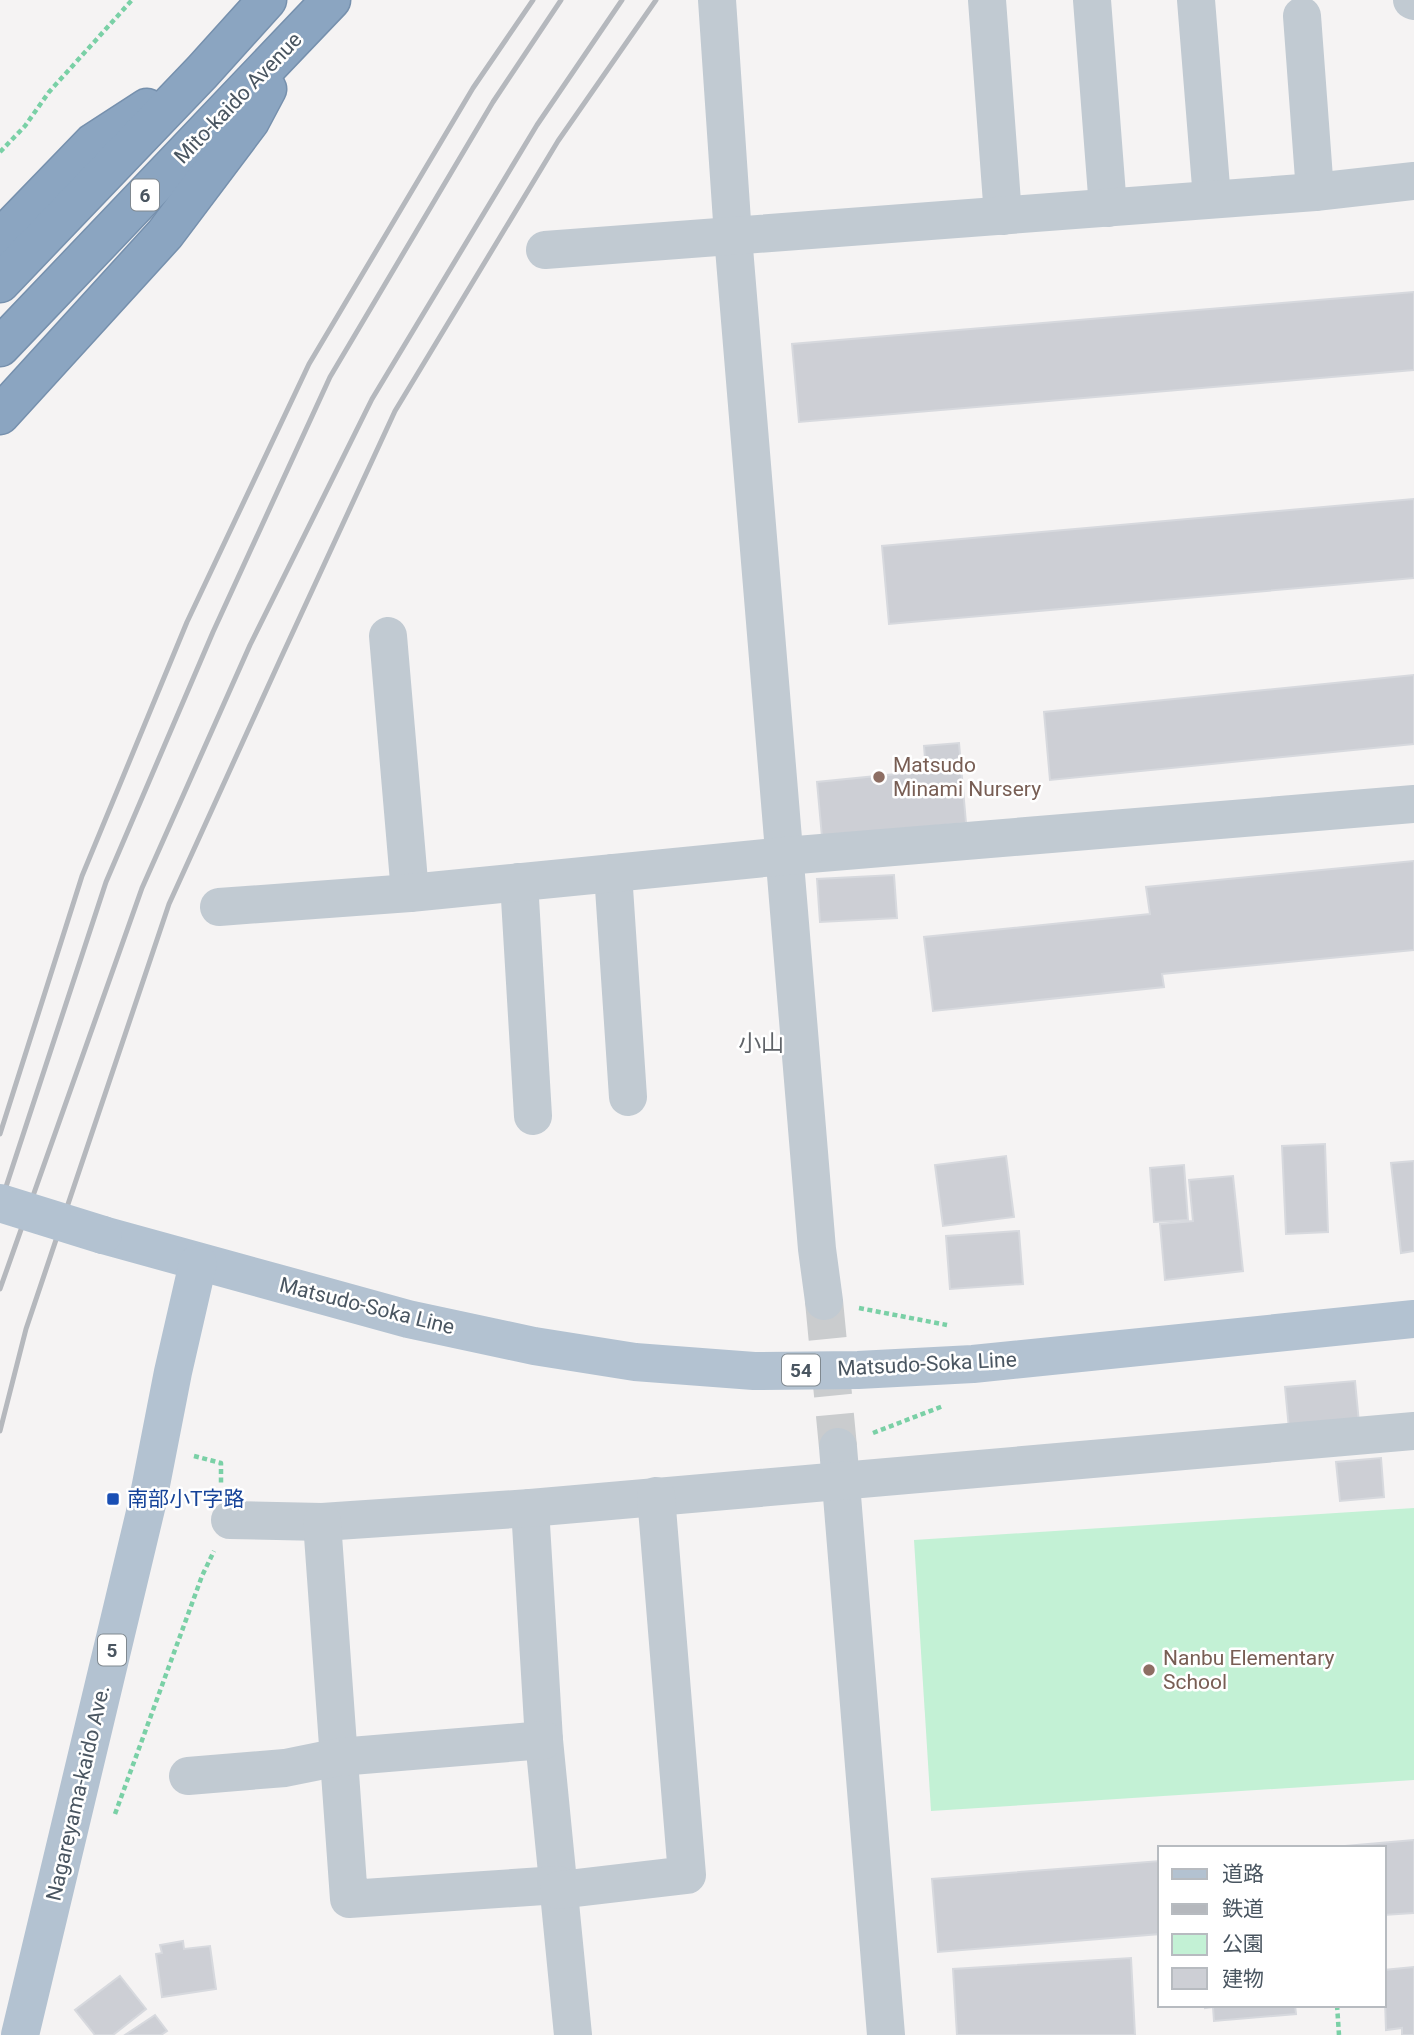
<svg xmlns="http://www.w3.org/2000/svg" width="1414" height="2035" font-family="Roboto,'Noto Sans JP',sans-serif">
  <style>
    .green { fill: #c3f1d5 }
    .building { fill: #cdcfd5; stroke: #d7d9de; stroke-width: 2 }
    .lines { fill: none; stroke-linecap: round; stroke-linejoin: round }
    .minor-tunnel { stroke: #caccce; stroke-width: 38; stroke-dasharray: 38 19; stroke-linecap: butt }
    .highway-casing { stroke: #7690ad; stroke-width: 41 }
    .path { stroke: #7ad0a6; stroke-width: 4.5; stroke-dasharray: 5 3.5; stroke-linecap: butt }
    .minor { stroke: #c1cad2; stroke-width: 38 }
    .major { stroke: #b3c2d1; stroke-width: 38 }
    .highway { stroke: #8ba5c1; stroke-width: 38 }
    .rail { stroke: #b5b8bd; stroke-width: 5 }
    .major-bridge { stroke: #b3c2d1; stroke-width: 38 }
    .education-dot { fill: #8d6e63; stroke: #fff; stroke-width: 2.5 }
    .transit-dot { fill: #1a4fb4; stroke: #fff; stroke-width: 2.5 }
    .labels { text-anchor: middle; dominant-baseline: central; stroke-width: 5; stroke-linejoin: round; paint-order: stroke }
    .shield { fill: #fff; stroke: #808990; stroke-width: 2 }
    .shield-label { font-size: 19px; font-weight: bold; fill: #4a5661 }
    .street-label { font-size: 21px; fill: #4a5661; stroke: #fff }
    .education-label { font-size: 21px; fill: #785e54; stroke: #fff; text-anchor: start }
    .transit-label { font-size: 21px; fill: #164399; stroke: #fff; text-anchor: start }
    .neighbourhood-label { font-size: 23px; fill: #5f6368; stroke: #fff }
  </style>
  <rect width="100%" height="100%" fill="#f5f3f3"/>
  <polygon class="green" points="1414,1508 1414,1780 931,1811 914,1540"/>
  <g class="building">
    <polygon points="1414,292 1414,370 799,422 792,344"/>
    <polygon points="1414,499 1414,578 889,624 882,546"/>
    <polygon points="1414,675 1414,744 1050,780 1044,712"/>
    <polygon points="959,743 966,823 822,837 817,782 926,771 924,746"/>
    <polygon points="1414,861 1414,950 1162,974 1164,987 933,1011 924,937 1150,914 1146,887"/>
    <polygon points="894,875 897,918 820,922 817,879"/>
    <polygon points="1325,1144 1328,1232 1286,1234 1282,1146"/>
    <polygon points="1006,1156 1014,1217 943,1226 935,1165"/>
    <polygon points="1414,1161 1414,1251 1401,1253 1391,1163"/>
    <polygon points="1184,1165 1188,1220 1154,1222 1150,1168"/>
    <polygon points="1233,1176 1243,1271 1165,1280 1160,1224 1193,1221 1189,1180"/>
    <polygon points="1019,1231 1023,1284 950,1289 946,1236"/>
    <polygon points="1355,1381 1359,1423 1289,1429 1285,1387"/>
    <polygon points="1381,1458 1384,1497 1340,1501 1336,1462"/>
    <polygon points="1414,1840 1414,1913 1384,1915 1384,1848 1322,1848"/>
    <polygon points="1160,1861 1160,1934 938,1952 932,1879"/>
    <polygon points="183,1941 184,1949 210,1946 216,1989 162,1997 156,1954 162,1953 160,1945"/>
    <polygon points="1131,1958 1135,2035 957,2035 953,1969"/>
    <polygon points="1414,1967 1414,2035 1402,2035 1402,2028 1386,2030 1384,1970"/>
    <polygon points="120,1976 146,2009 113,2035 95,2035 75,2010"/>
    <polygon points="1205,2005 1295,2005 1296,2014 1214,2021 1213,2007 1205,2008"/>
    <polygon points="155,2015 167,2031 161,2035 125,2035"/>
  </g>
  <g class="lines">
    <polyline class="minor-tunnel" points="824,1301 838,1447"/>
    <defs>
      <g id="highway">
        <polyline points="0,239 93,143 147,108"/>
        <polyline points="0,283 202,72 267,0"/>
        <polyline points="0,347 331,0"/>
        <polyline points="0,415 165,234 250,121 267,89"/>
      </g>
    </defs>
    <use href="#highway" class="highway-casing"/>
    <g class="path">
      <polyline points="0,152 25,126 49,92 132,0"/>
      <polyline points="859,1308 947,1325"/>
      <polyline points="873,1433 943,1406"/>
      <polyline points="194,1456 221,1463 221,1486"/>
      <polyline points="115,1814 202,1576 214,1551"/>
      <polyline points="1337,2005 1339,2035"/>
    </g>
    <g class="minor">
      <polyline points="717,0 733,236 817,1249 824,1301"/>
      <polyline points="987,0 1003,216"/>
      <polyline points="1092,0 1108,208"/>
      <polyline points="1196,0 1212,199"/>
      <polyline points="1412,0 1414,1"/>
      <polyline points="1302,16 1315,192"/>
      <polyline points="545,250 1315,192 1414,181"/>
      <polyline points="388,636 410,893"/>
      <polyline points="613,873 628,1097"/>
      <polyline points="519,882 533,1116"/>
      <polyline points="219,907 410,893 785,856 1414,804"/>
      <polyline points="838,1447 886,2035"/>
      <polyline points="530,1508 544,1740 573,2035"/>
      <polyline points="230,1520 322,1522 530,1508 1414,1431"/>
      <polyline points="322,1522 349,1899 558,1885"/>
      <polyline points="188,1776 285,1768 339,1757 544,1740"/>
      <polyline points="559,1890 687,1875 656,1496"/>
    </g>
    <g class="major">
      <polyline points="103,1235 408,1319 534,1346 635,1362 754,1371 858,1370 973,1364 1414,1319"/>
      <polyline points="20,2035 148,1500 173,1372 198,1263"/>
    </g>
    <use href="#highway" class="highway"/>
    <g class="rail">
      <polyline points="0,1134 82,876 187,622 309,364 473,88 533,0"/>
      <polyline points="0,1205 106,882 213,632 330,377 493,102 561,0"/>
      <polyline points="0,1289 142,888 250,645 372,399 537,125 622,0"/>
      <polyline points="0,1431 26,1329 169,904 280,660 395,411 558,141 656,0"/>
    </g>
    <polyline class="major-bridge" points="0,1203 103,1235"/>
  </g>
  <g class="education-dot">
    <circle cx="879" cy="777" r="7"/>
    <circle cx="1149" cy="1670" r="7"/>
  </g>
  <rect class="transit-dot" x="106" y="1492" width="14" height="14" rx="3.5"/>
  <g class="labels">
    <g class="shield">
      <rect x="131" y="179.5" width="28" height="31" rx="5"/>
      <rect x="782" y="1354.5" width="38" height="31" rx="5"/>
      <rect x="98" y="1634.5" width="28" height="31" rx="5"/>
    </g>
    <g class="shield-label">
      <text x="145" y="195">6</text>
      <text x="801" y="1370">54</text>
      <text x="112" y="1650">5</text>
    </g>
    <g class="street-label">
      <text transform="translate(238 98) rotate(-46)">Mito-kaido Avenue</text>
      <text transform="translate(367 1306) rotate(14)">Matsudo-Soka Line</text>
      <text transform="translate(927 1364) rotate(-3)">Matsudo-Soka Line</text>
      <text transform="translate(78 1793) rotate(-77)">Nagareyama-kaido Ave.</text>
    </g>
    <g class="education-label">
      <text x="893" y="765">Matsudo<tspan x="893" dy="24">Minami Nursery</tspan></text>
      <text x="1163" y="1658">Nanbu Elementary<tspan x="1163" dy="24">School</tspan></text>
    </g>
    <g class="transit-label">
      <text x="127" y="1499">南部小T字路</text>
    </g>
    <g class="neighbourhood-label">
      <text x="761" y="1043">小山</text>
    </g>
  </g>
  <rect x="1158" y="1846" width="228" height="161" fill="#ffffff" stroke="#b7bbc0" stroke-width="2"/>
  <rect x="1172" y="1869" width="35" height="10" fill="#b3c2d1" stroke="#b7bbc0" stroke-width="2"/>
  <text x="1222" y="1881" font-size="21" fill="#4a5661">道路</text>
  <rect x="1172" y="1904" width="35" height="10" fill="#b5b8bd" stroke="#b7bbc0" stroke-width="2"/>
  <text x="1222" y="1916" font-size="21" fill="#4a5661">鉄道</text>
  <rect x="1172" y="1934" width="35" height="21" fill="#c3f1d5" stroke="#b7bbc0" stroke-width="2"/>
  <text x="1222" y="1951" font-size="21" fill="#4a5661">公園</text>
  <rect x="1172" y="1968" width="35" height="21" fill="#cdcfd5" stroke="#b7bbc0" stroke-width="2"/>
  <text x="1222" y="1986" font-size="21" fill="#4a5661">建物</text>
</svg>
